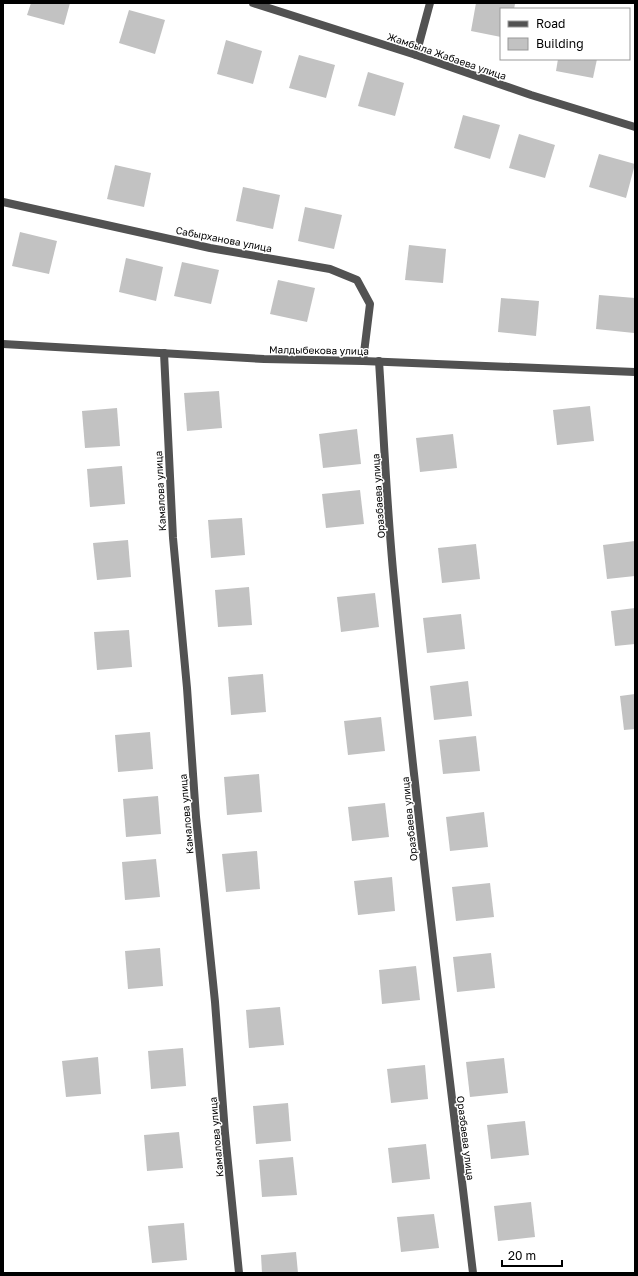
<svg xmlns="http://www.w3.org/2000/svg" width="638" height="1276" font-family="'Golos Text',sans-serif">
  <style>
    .building { fill: #c2c2c2 }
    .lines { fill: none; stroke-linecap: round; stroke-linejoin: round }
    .street { stroke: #525252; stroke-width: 8 }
    .labels { text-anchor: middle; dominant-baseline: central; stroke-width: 3; stroke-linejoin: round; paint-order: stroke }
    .street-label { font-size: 10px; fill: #000; stroke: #fff }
  </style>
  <rect width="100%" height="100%" fill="#fff"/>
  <g class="building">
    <polygon points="31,3 70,3 64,25 27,15"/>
    <polygon points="476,3 515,4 514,9 501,9 501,37 471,31"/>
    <polygon points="129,10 165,20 155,54 119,43"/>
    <polygon points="226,40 262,51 253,84 217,74"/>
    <polygon points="299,55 335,65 326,98 289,88"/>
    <polygon points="558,59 597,59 593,78 556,71"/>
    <polygon points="368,72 404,83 395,116 358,106"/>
    <polygon points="463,115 500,125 490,159 454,148"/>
    <polygon points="519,134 555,145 545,178 509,168"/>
    <polygon points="599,154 635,164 626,198 589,187"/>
    <polygon points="115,165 151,173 144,207 107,199"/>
    <polygon points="243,187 280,195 273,229 236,221"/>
    <polygon points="305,207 342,215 334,249 298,241"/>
    <polygon points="20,232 57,241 49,274 12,266"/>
    <polygon points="409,245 446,249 443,283 405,280"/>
    <polygon points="126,258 163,267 156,301 119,292"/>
    <polygon points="182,262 219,270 211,304 174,296"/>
    <polygon points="278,280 315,288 307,322 270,314"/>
    <polygon points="599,295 635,298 634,333 596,329"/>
    <polygon points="501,298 539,301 536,336 498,332"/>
    <polygon points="219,391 222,428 187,431 184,393"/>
    <polygon points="590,406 594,441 557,445 553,410"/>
    <polygon points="117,408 120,446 85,448 82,411"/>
    <polygon points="357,429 361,464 323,468 319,434"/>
    <polygon points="453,434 457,468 420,472 416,438"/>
    <polygon points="122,466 125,504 90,507 87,469"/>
    <polygon points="360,490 364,524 326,528 322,494"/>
    <polygon points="242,518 245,555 211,558 208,520"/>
    <polygon points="128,540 131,577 97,580 93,543"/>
    <polygon points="635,541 635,576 607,579 603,545"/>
    <polygon points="476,544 480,579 442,583 438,548"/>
    <polygon points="249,587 252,625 218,627 215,590"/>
    <polygon points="375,593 379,627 341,632 337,597"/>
    <polygon points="635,608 635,644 615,646 611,611"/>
    <polygon points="461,614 465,649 427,653 423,618"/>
    <polygon points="129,630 132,667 97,670 94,632"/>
    <polygon points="263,674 266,712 231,715 228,677"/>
    <polygon points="468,681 472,716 434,720 430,686"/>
    <polygon points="635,694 635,729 624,730 620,696"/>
    <polygon points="381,717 385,751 348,755 344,721"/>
    <polygon points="150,732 153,769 118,772 115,735"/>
    <polygon points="476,736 480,771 443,774 439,740"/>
    <polygon points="259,774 262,812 227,815 224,777"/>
    <polygon points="158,796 161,834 126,837 123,799"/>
    <polygon points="385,803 389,837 352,841 348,807"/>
    <polygon points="484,812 488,847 450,851 446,817"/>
    <polygon points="257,851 260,889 226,892 222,854"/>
    <polygon points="156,859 160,897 125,900 122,862"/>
    <polygon points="392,877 395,911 358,915 354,881"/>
    <polygon points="490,883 494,917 456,921 452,887"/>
    <polygon points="160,948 163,986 128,989 125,951"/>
    <polygon points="491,953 495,988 457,992 453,957"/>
    <polygon points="416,966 420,1000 382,1004 379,970"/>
    <polygon points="280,1007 284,1045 249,1048 246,1010"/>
    <polygon points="183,1048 186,1086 151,1089 148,1051"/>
    <polygon points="98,1057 101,1094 66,1097 62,1061"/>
    <polygon points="504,1058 508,1093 470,1097 466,1062"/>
    <polygon points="425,1065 428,1099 391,1103 387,1069"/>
    <polygon points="288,1103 291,1141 256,1144 253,1106"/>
    <polygon points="525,1121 529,1155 491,1159 487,1125"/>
    <polygon points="179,1132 183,1168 147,1171 144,1135"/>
    <polygon points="426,1144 430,1179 392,1183 388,1148"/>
    <polygon points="293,1157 297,1195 262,1197 259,1160"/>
    <polygon points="531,1202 535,1237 498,1241 494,1206"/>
    <polygon points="434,1214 439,1248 401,1252 397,1217"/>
    <polygon points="184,1223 187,1260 152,1263 148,1226"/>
    <polygon points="296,1252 298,1273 262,1273 261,1255"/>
  </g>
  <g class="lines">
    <g class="street">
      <polyline points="253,3 416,55 531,95 635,127"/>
      <polyline points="416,55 430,3"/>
      <polyline points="3,202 210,248 330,269 357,280 370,304 363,361"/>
      <polyline points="3,344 264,359 363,361 635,372"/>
      <polyline points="164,353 173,538 187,688 196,817 215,1002 225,1133 239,1273"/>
      <path d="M379 361C384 438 387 515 395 591 417 819 446 1046 473 1273"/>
    </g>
  </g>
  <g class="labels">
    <g class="street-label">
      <text transform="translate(447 56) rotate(19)">Жамбыла Жабаева улица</text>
      <text transform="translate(224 239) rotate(11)">Сабырханова улица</text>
      <text transform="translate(319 350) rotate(1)">Малдыбекова улица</text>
      <text transform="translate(160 491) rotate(-93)">Камалова улица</text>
      <text transform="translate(378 496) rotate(-94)">Оразбаева улица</text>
      <text transform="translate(186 814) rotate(-95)">Камалова улица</text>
      <text transform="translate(409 819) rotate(-96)">Оразбаева улица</text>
      <text transform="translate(216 1137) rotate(-95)">Камалова улица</text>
      <text transform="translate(466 1138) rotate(83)">Оразбаева улица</text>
    </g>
  </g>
  <rect width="638" height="1276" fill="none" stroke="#000000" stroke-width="8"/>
  <rect x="500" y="8" width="130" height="52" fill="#ffffff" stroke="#999999"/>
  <rect x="508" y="21" width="20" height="6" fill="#525252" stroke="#999999"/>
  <text x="536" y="28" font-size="12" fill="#000000">Road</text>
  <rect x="508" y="38" width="20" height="12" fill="#c2c2c2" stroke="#999999"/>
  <text x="536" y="48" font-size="12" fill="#000000">Building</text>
  <path d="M502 1260v6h60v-6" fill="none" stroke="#000000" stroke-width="2"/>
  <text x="508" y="1260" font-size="12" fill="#000000" stroke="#ffffff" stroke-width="3" paint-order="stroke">20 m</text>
</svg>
